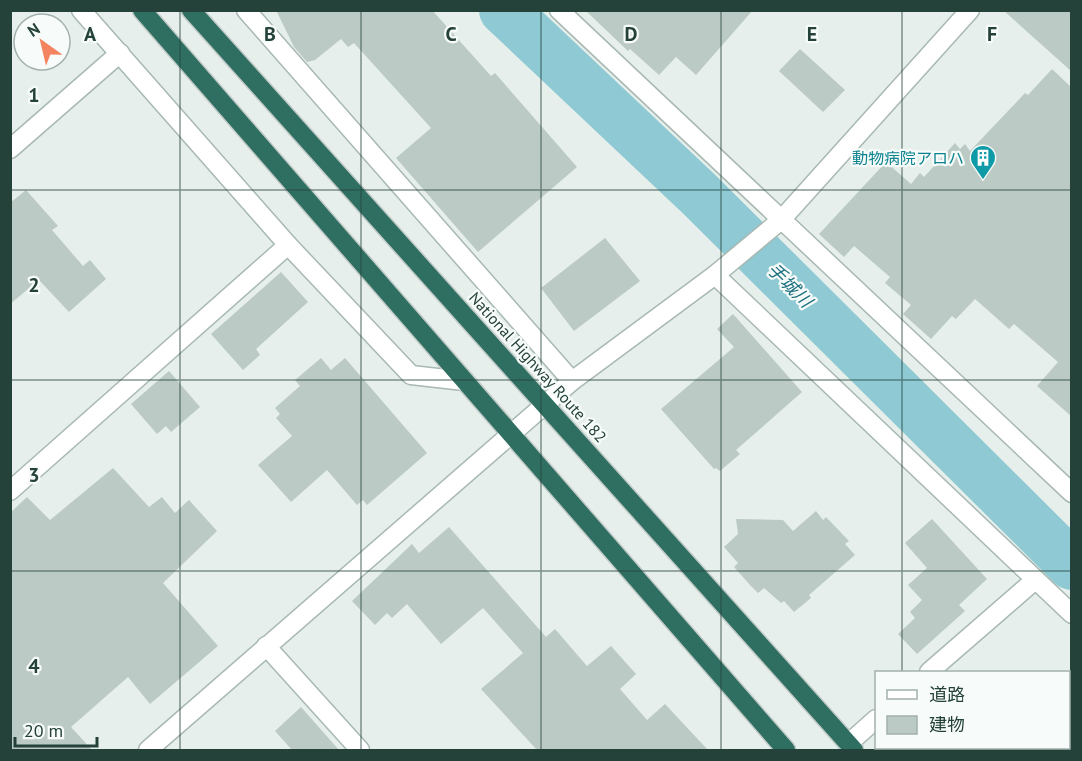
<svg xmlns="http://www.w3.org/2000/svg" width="1082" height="761" font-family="'PT Sans','Noto Sans JP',sans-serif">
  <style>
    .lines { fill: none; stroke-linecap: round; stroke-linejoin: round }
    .river { stroke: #8ec9d4; stroke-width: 50 }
    .building { fill: #bbcac4 }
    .minor-casing { stroke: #a8b8b2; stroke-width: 21 }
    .highway-casing { stroke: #c2cac8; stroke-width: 21 }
    .minor { stroke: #fff; stroke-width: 18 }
    .highway { stroke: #2f6f62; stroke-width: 18 }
    .grid { fill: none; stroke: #24423a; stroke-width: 1.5; stroke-opacity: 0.55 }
    .labels { text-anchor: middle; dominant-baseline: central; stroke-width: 4.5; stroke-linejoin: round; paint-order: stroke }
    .culture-label { font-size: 16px; fill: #0d838f; stroke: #f7fbf9; text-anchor: end }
    .street-label { font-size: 16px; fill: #24423a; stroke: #f7fbf9 }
    .water-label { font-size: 18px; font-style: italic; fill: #1c6f80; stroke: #f7fbf9 }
    .grid-label { font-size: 20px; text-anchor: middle; font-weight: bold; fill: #24423a; stroke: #f7fbf9; stroke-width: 4.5; stroke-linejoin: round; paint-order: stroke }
  </style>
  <rect width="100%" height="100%" fill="#e6efeb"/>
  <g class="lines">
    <polyline class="river" points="504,10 700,195 1072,565"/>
  </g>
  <g class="building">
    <polygon points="276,10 432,10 491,76 495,73 577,167 478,252 396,158 431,128 354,43 348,47 341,39 315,60 307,62 294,47"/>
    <polygon points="585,10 753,10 696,75 676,57 659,75 630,49 628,51"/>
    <polygon points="1003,10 1071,10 1071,71"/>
    <polygon points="800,49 845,90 823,112 779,71"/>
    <polygon points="1052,69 1071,87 1071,416 1037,386 1058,362 1014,324 1009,329 975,299 956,319 952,316 931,339 903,314 911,305 885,283 890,277 854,246 844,257 819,234 886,162 911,184 920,173 924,177 955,143 960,149 965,144 970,151 1025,93 1028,95"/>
    <polygon points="26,190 58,226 52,230 83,266 90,260 106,279 69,312 39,280 10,304 10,203"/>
    <polygon points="605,238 640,281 574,331 541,288"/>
    <polygon points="281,272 308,302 256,349 260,355 243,370 211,334"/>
    <polygon points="733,314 802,392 736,450 740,454 720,471 716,468 714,469 661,409 734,347 717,329"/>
    <polygon points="321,358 331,370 345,358 427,453 367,505 363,500 357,505 327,470 291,502 258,465 292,436 276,418 280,414 275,408 300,386 295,380"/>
    <polygon points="169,371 200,407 171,432 166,426 157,434 131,404"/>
    <polygon points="113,468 149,507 162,497 175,513 189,500 217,531 163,583 218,646 150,704 128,677 71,727 92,750 10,750 10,513 27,497 50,520"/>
    <polygon points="816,511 823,520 826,517 849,541 845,544 855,555 809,595 811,598 794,612 784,601 781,603 764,588 758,593 750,585 734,567 738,563 724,547 738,534 736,519 783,520 793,531"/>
    <polygon points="932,519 987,579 959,605 965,611 917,654 898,634 915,618 910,612 922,600 908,585 927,568 905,543"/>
    <polygon points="449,527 546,637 555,629 587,666 611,646 636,674 620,689 647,720 665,704 708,750 537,750 481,689 523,653 483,608 441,644 407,604 392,618 387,613 375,625 352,601 412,544 419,553"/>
    <polygon points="301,707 339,750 292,750 275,731"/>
  </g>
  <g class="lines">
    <defs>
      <g id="minor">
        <polyline points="81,10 288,245 411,375 464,381"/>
        <polyline points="246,10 572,381"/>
        <polyline points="559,10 1072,493"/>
        <polyline points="10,149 120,53"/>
        <polyline points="715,275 1072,614"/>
        <polyline points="10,491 288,245"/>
        <polyline points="266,646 360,750"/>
        <polyline points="929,672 1035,580"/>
        <polyline points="848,744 876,719"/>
        <polyline points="148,750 572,381 715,275 781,220 970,10"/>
      </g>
      <g id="highway">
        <polyline points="142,10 786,750"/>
        <polyline points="191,10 854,750"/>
      </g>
    </defs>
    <use href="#minor" class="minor-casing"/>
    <use href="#highway" class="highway-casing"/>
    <use href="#minor" class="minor"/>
    <use href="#highway" class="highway"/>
  </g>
  <path class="grid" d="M180 10V750M361 10V750M541 10V750M721 10V750M902 10V672M10 190H1072M10 380H1072M10 571H1072M902 748V750"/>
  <defs>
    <symbol id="building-pin" viewBox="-11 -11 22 30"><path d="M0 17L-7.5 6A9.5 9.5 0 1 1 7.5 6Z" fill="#0f9aa8" stroke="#f7fbf9"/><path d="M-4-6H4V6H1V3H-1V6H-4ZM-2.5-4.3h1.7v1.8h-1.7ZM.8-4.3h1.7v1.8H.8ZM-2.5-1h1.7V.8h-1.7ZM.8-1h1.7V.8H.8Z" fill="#fff"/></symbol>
  </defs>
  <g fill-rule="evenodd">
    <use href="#building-pin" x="968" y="143" width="30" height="40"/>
  </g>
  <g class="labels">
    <g class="culture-label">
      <text x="964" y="158">動物病院アロハ</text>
    </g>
    <g class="street-label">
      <text transform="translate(538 367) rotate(48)">National Highway Route 182</text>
    </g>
    <g class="water-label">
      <text transform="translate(790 285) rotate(45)">手城川</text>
    </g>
  </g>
  <g class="grid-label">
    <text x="90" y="41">A</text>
    <text x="270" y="41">B</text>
    <text x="451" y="41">C</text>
    <text x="631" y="41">D</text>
    <text x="812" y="41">E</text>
    <text x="992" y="41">F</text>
    <text x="34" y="102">1</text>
    <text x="34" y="292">2</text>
    <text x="34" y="482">3</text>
    <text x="34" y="673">4</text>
  </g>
  <rect width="1082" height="761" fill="none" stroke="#24423a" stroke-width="24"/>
  <rect x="875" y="671" width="195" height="78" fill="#f7fbf9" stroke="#a3b1ad" stroke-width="1.5"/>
  <rect x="887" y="690" width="30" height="9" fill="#ffffff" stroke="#a3b1ad" stroke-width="1.5"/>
  <text x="929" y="701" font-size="18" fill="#24423a">道路</text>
  <rect x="887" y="716" width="30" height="18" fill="#bbcac4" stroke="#a3b1ad" stroke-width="1.5"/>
  <text x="929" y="731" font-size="18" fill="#24423a">建物</text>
  <g transform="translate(42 42) rotate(326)"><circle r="28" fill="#f7fbf9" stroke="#a3b1ad" stroke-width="1.5"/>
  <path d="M0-4.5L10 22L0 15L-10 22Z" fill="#f4845f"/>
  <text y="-9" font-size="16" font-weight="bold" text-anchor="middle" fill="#24423a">N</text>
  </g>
  <path d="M15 737v9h82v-9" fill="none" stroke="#24423a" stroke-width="3"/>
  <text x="24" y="737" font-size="18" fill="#24423a" stroke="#f7fbf9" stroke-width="4.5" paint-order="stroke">20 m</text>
</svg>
